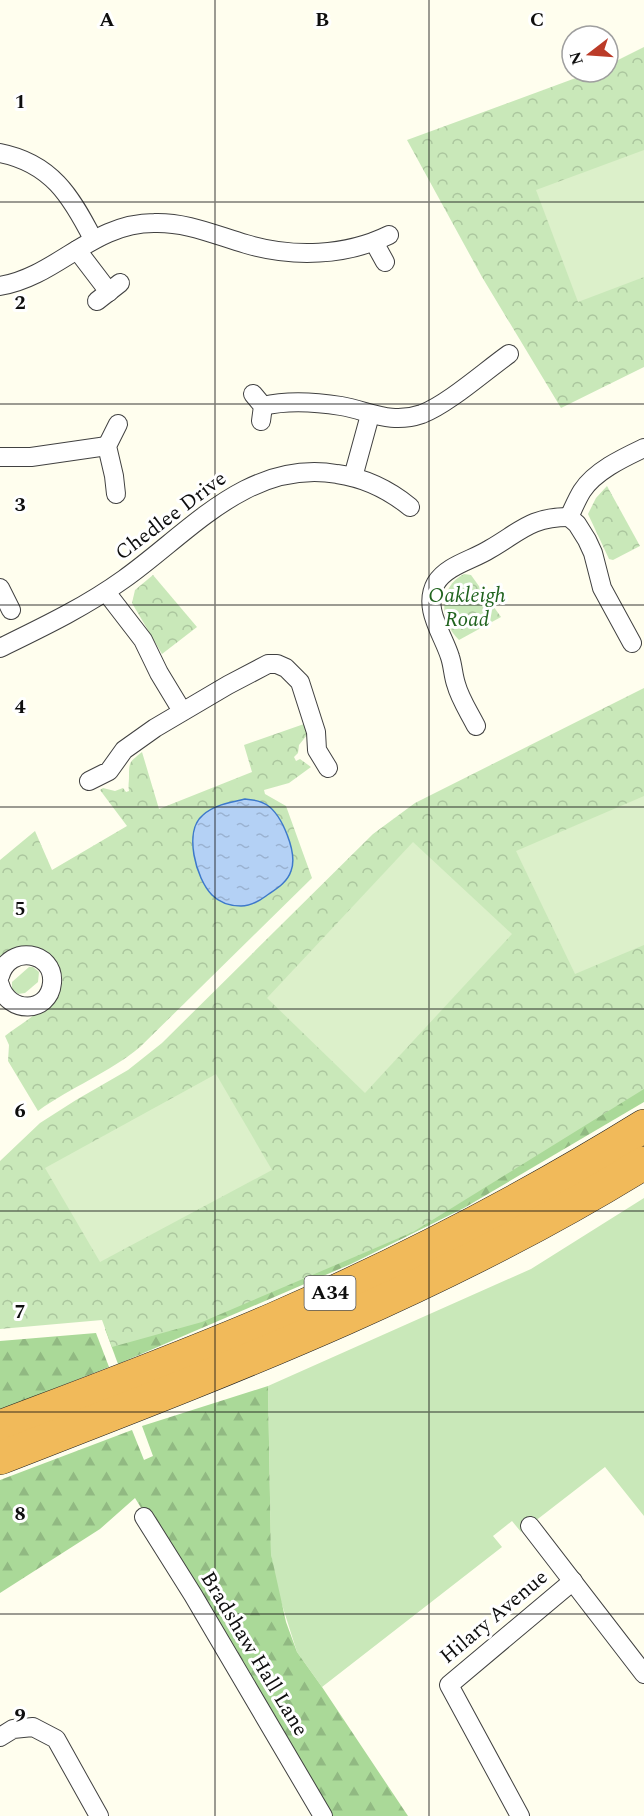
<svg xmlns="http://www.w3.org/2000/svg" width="644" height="1816" font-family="Spectral,serif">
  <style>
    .grass { fill: #c9e8b9 }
    .forest { fill: url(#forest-firs) }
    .park { fill: url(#park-crowns) }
    .pitch { fill: #dcf0ca }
    .water { fill: url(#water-ripples); stroke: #3d79ca; stroke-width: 1.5 }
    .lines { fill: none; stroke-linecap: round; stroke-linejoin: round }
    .street-casing { stroke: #414141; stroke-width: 20 }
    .highway-casing { stroke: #1f1f1f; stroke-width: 34 }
    .street { stroke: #fff; stroke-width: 18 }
    .highway { stroke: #f1ba5a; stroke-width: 33 }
    .grid { fill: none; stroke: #0e0e0e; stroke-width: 1.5; stroke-opacity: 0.55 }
    .labels { text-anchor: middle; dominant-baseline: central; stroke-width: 6; stroke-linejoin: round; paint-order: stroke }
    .shield { fill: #fff; stroke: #565656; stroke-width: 1.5 }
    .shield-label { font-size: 20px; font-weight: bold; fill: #0e0e0e }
    .street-label { font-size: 21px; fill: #0e0e0e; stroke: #fff }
    .park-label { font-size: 21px; font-style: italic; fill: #21641f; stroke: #fff }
    .grid-label { font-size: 20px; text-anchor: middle; font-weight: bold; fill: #0e0e0e; stroke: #fff; stroke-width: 6; stroke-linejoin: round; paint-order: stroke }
  </style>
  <defs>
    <pattern id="forest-firs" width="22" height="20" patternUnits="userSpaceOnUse" patternTransform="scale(1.5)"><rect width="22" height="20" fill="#aad998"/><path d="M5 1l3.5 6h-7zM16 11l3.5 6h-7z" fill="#91b982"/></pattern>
    <pattern id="park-crowns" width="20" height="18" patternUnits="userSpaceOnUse" patternTransform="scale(1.5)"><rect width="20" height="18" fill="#c9e8b9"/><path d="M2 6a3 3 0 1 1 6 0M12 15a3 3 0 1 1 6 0" fill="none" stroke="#abc69e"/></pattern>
    <pattern id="water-ripples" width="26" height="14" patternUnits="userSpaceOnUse" patternTransform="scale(1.5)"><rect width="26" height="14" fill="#b4d1f5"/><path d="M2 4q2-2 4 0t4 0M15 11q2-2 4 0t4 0" fill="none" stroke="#9ab2d1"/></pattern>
  </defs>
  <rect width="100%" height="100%" fill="#fffeee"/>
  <g class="grass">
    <polygon points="29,967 33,967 39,972 38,982 25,993 18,994 12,989 12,982"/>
    <polygon points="644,1198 644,1516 605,1467 521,1532 512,1521 493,1536 502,1547 322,1687 297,1652 277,1589 271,1554 268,1386 531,1269"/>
  </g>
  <g class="forest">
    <polygon points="644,1077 644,1102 464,1208 351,1264 118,1364 105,1329"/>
    <polygon points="96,1333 109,1367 0,1410 0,1341"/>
    <polygon points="268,1386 271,1554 286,1622 297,1652 322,1687 408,1816 332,1816 135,1498 100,1529 0,1593 0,1480 132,1430 144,1460 153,1456 142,1426"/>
  </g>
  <g class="park">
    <polygon points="644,47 644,367 561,408 482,277 407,140 592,72 608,72 608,65"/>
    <polygon points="607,486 640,546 613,560 609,559 588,514 596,498"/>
    <path d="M464 574 471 575 501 617 459 640C439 621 438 587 464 574Z"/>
    <polygon points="153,575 197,627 162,654 132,603 135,590"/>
    <polygon points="644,688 644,1089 413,1232 202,1322 112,1347 102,1320 0,1329 0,1161 40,1123 76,1100 128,1070 162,1043 373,834 415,803"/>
    <path d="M304 724 307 735 299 745 298 753 294 757 296 761 300 759 311 767 289 783 264 790 265 794 286 806 312 878 140 1047C109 1073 71 1087 38 1111L8 1061 9 1045 5 1036C20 1024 58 1002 62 984 63 979 61 975 59 970L2 958 0 956V860L35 831 52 870 127 826 100 790 103 788 115 791 123 788 126 792 129 791C128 784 129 783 129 776 129 761 130 762 142 752L159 809 252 772 244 745Z"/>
  </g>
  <g class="pitch">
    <polygon points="644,150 644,277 578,302 536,190"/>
    <polygon points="644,796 644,945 575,974 516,851"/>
    <polygon points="413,842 512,934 365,1093 267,998"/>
    <polygon points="216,1074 272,1170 100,1262 45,1168"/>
  </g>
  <path class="water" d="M245 799C253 800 260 800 267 805 282 815 298 853 291 871 287 883 276 889 266 896 258 902 251 906 241 906 230 906 220 903 212 895 196 879 183 831 203 815 214 805 231 802 245 799Z"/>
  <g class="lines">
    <defs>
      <g id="street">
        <path d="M0 153C51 163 71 196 93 239"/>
        <polyline points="374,242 385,262"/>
        <polyline points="77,250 109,292"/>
        <path d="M0 286C58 276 92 223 154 223 187 222 215 235 246 244 293 258 346 256 389 235"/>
        <polyline points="97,301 120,283"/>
        <polyline points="253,394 263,406 261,421"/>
        <path d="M263 406C288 400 316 402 341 406 370 411 390 425 422 414 448 404 485 371 509 354"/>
        <polyline points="0,457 31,457 107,446"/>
        <polyline points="353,477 370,415"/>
        <polyline points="116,494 114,476 107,446 118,424"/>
        <polyline points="569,517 577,524 587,540 593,553 602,588 632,643"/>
        <path d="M569 517C573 509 577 499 582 491 595 471 623 458 644 448"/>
        <polyline points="0,588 11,610"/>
        <polyline points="106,592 143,640 159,673 182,711"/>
        <path d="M0 648C43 627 85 607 124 579 189 533 248 459 337 474 365 478 388 489 410 507"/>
        <path d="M476 726C469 712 460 699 456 684 453 675 453 666 450 657 443 634 422 608 436 583 447 565 473 560 490 549 521 531 531 517 569 517"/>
        <polyline points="89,781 109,771 124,750 155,728 228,685 268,664 277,664 286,668 300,682 316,732 317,750 328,768"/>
        <path d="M0 976C9 944 55 951 52 983 49 1014 8 1014 0 985"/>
        <polyline points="144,1517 193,1595 323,1816"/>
        <polyline points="530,1526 644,1674"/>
        <polyline points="0,1737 13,1729 33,1727 56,1739 99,1816"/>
        <polyline points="520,1816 449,1685 573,1581"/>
      </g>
      <g id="highway">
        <path d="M0 1427C92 1392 184 1358 274 1319 402 1263 526 1199 644 1126"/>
        <path d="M0 1458C221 1372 441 1289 644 1163"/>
      </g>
    </defs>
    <use href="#street" class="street-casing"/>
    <use href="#highway" class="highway-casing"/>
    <use href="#street" class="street"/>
    <use href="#highway" class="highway"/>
  </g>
  <path class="grid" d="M215 0V1816M429 0V1816M0 202H644M0 404H644M0 605H644M0 807H644M0 1009H644M0 1211H644M0 1412H644M0 1614H644"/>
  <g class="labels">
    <rect class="shield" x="304.5" y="1276" width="51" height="34" rx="4.5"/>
    <g class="shield-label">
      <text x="330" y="1293">A34</text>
    </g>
    <g class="street-label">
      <text transform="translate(171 516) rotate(-37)">Chedlee Drive</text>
      <text transform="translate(494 1617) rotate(-40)">Hilary Avenue</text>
      <text transform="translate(254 1654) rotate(59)">Bradshaw Hall Lane</text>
    </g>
    <g class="park-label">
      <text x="467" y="596">Oakleigh<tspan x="467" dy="24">Road</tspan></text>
    </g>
  </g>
  <g class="grid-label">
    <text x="107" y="26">A</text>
    <text x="322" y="26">B</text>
    <text x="537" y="26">C</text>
    <text x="20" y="108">1</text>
    <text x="20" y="309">2</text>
    <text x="20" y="511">3</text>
    <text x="20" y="713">4</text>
    <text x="20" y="915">5</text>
    <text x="20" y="1117">6</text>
    <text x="20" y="1318">7</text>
    <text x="20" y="1520">8</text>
    <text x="20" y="1722">9</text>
  </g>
  <g transform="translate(590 54) rotate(253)"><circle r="28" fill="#ffffff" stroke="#9f9f9f" stroke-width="1.5"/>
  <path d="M0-4.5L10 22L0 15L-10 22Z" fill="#bb3b28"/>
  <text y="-9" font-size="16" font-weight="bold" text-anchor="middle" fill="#0e0e0e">N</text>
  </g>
</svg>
